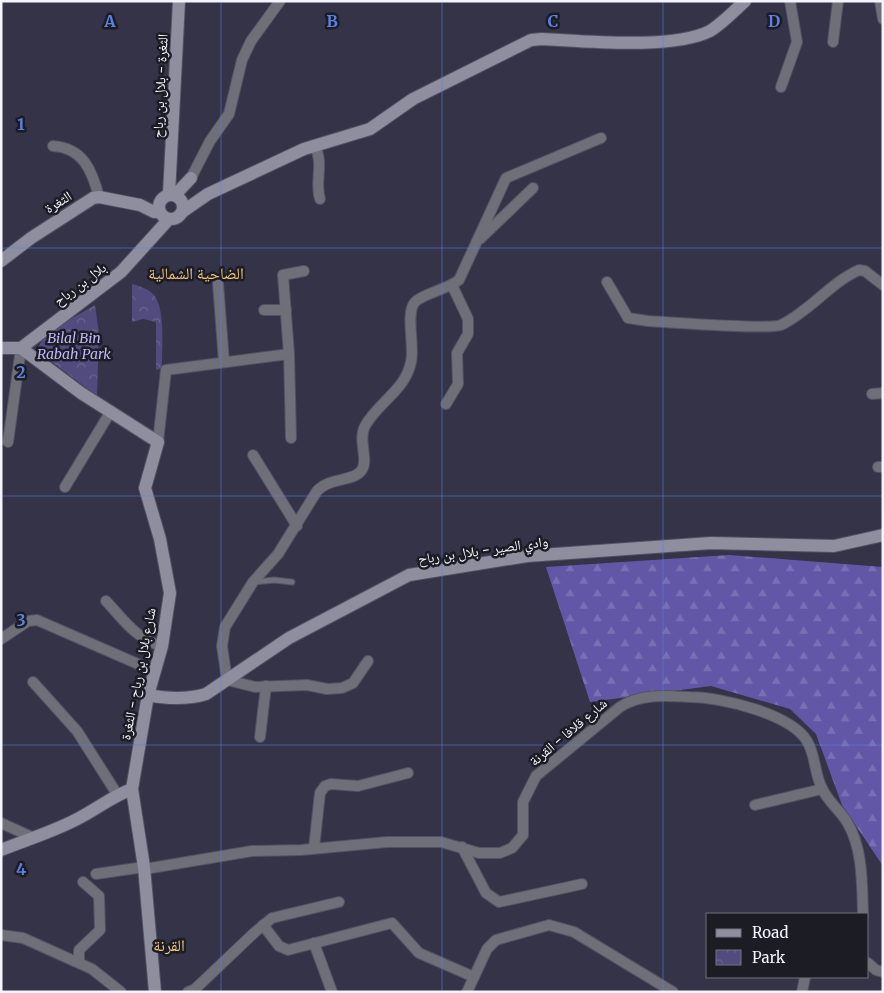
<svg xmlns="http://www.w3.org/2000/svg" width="884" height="993" font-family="Merriweather,'Noto Naskh Arabic',serif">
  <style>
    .forest { fill: url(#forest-firs) }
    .park { fill: url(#park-crowns) }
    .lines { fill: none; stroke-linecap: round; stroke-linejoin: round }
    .lane-casing { stroke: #535264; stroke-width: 7 }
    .street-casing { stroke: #535264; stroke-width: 12 }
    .secondary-casing { stroke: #535264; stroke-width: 14 }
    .lane { stroke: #6f6f79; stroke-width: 5 }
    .street { stroke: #6f6f79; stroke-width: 10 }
    .secondary { stroke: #8f8e9f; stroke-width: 12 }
    .grid { fill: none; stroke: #5e80e3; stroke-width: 1; stroke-opacity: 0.55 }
    .labels { text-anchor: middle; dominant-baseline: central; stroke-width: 5; stroke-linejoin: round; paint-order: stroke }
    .street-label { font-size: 14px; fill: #f4f3fe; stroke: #1c1c25 }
    .park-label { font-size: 14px; font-style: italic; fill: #bdb8fa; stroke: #1c1c25 }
    .quarter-label { font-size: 16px; fill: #f2c581; stroke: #1c1c25 }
    .grid-label { font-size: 16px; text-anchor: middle; font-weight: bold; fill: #5e80e3; stroke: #1c1c25; stroke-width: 5; stroke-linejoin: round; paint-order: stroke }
  </style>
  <defs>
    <pattern id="forest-firs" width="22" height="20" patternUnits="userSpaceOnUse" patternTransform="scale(1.25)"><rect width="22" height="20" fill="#6257a7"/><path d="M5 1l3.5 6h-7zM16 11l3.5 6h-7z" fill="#7970b4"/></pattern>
    <pattern id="park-crowns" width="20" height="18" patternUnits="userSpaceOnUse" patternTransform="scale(1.25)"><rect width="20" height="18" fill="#514b7e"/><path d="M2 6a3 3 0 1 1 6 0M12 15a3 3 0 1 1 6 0" fill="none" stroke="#6b6591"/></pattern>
  </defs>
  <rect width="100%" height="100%" fill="#343347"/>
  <polygon class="forest" points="729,555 883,567 883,866 842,805 816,734 790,709 711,686 590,702 546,567"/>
  <g class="park">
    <path d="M132 284C140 286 152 290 156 298 165 314 162 349 162 368L156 370V322L143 319 132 322Z"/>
    <polygon points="95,305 99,334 97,396 48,359 39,346 46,333"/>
  </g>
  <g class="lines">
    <defs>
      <polyline id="lane" points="254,582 274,580 292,582"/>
      <g id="street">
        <polyline points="880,1 883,19"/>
        <polyline points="833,42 838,1"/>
        <polyline points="781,87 797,42 790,1"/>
        <path d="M314 145C325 163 314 181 320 199"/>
        <path d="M53 146C83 148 92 170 99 197"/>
        <polyline points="191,178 210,141 229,114 242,60 251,41 280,1"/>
        <polyline points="480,239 533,188"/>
        <path d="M607 282 628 318 648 321C668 322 770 330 781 325 810 311 830 283 859 270L865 271 883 285"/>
        <polyline points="218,283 224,362"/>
        <polyline points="264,310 286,310"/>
        <polyline points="289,354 291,438"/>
        <polyline points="872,394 883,393"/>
        <polyline points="446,404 458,384 457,353 468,334 468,319 452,285"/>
        <polyline points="8,442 21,348"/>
        <polyline points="158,442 166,370 289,354 283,275 304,271"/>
        <polyline points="253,455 297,526"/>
        <polyline points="878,467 883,467"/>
        <polyline points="65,487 111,411"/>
        <path d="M106 601C123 619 137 640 162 646"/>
        <polyline points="1,639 28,621 37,620 154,671"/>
        <path d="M368 661 353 683 342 688 327 689 307 685 255 687 227 680 222 646 225 627 253 582 278 554 317 491C330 477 352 482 361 471 370 461 357 441 365 426 378 402 405 391 411 362 415 347 405 313 415 302 422 294 448 289 459 280L506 178 601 138"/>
        <polyline points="33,682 77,731 117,794"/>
        <polyline points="260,737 266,686"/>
        <polyline points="755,805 822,789"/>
        <polyline points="1,823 34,838"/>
        <polyline points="462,847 486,893 499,902 582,884"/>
        <polyline points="314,848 320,793 325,786 331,784 358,786 408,773"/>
        <path d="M145 869 252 851 301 850 387 842H441L479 853H500L512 848 523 835V802L536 776 620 707C642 693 665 696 690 697 721 697 791 714 807 741 816 756 814 773 822 788 827 801 840 810 847 822 863 848 862 884 863 914"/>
        <polyline points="96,874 144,867"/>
        <polyline points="263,925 279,946 288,950 392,923 419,953 474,977"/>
        <polyline points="1,935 23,938 92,969 121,992"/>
        <polyline points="314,943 332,992"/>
        <polyline points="79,963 79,950 100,930 99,896 83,882"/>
        <polyline points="868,963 876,970 883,972"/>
        <polyline points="188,992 195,989 254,933 272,918 339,902"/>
        <polyline points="467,992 487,949 496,940 549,925 574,932 673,992"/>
        <polyline points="802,992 805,977"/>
      </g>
      <g id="secondary">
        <polyline points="169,194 179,1"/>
        <circle cx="171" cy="207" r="12"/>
        <polyline points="175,195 191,178"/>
        <path d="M182 212 208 194 304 149 370 129 413 99 531 40 542 39C585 41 672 50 710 31 723 23 734 11 745 1"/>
        <polyline points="1,261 31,238 93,198 99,197 140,205 154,212 159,211"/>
        <polyline points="1,348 21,348"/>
        <polyline points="21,348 81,393 158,442 145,488 160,539 170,593 162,646 148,695 132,789 144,867 155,992"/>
        <polyline points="21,348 121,272 169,219"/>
        <path d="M148 695C168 699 186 700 206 694L289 638 409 575 527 556 711 543 834 546 883 535"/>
        <path d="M1 850C28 839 56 831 81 817 98 808 113 796 132 789"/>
      </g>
    </defs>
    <use href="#lane" class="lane-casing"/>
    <use href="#street" class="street-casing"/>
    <use href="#secondary" class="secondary-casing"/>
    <use href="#lane" class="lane"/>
    <use href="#street" class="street"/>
    <use href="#secondary" class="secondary"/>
  </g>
  <path class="grid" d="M221 1V992M442 1V992M663 1V992M1 248H883M1 496H883M1 745H883"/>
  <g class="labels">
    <g class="street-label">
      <text transform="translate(160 86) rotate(-87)">الثغرة - بلال بن رباح</text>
      <text transform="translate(58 202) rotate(-32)">الثغرة</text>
      <text transform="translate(80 284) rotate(-37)">بلال بن رباح</text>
      <text transform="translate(483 550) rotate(-8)">وادي الصير - بلال بن رباح</text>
      <text transform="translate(138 674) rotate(-79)">شارع بلال بن رباح - الثغرة</text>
      <text transform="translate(568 732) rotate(-40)">شارع قلافا - القرنة</text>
    </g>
    <g class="park-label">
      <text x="74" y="338">Bilal Bin<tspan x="74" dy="16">Rabah Park</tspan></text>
    </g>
    <g class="quarter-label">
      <text x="196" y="273">الضاحية الشمالية</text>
      <text x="169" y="945">القرنة</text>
    </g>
  </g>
  <g class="grid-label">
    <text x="110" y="27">A</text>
    <text x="332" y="27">B</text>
    <text x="553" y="27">C</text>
    <text x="774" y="27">D</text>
    <text x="21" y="130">1</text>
    <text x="21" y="378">2</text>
    <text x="21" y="626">3</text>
    <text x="21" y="875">4</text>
  </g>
  <rect width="884" height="993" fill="none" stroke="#f4f3fe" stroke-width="5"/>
  <rect x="706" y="913" width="162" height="65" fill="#1c1c25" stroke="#72727c"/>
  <rect x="716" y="929" width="25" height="8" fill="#8f8e9f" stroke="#72727c"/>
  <text x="752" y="938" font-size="15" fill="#f4f3fe">Road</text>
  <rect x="716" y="950" width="25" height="15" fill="url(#park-crowns)" stroke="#72727c"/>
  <text x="752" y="963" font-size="15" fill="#f4f3fe">Park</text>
</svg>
